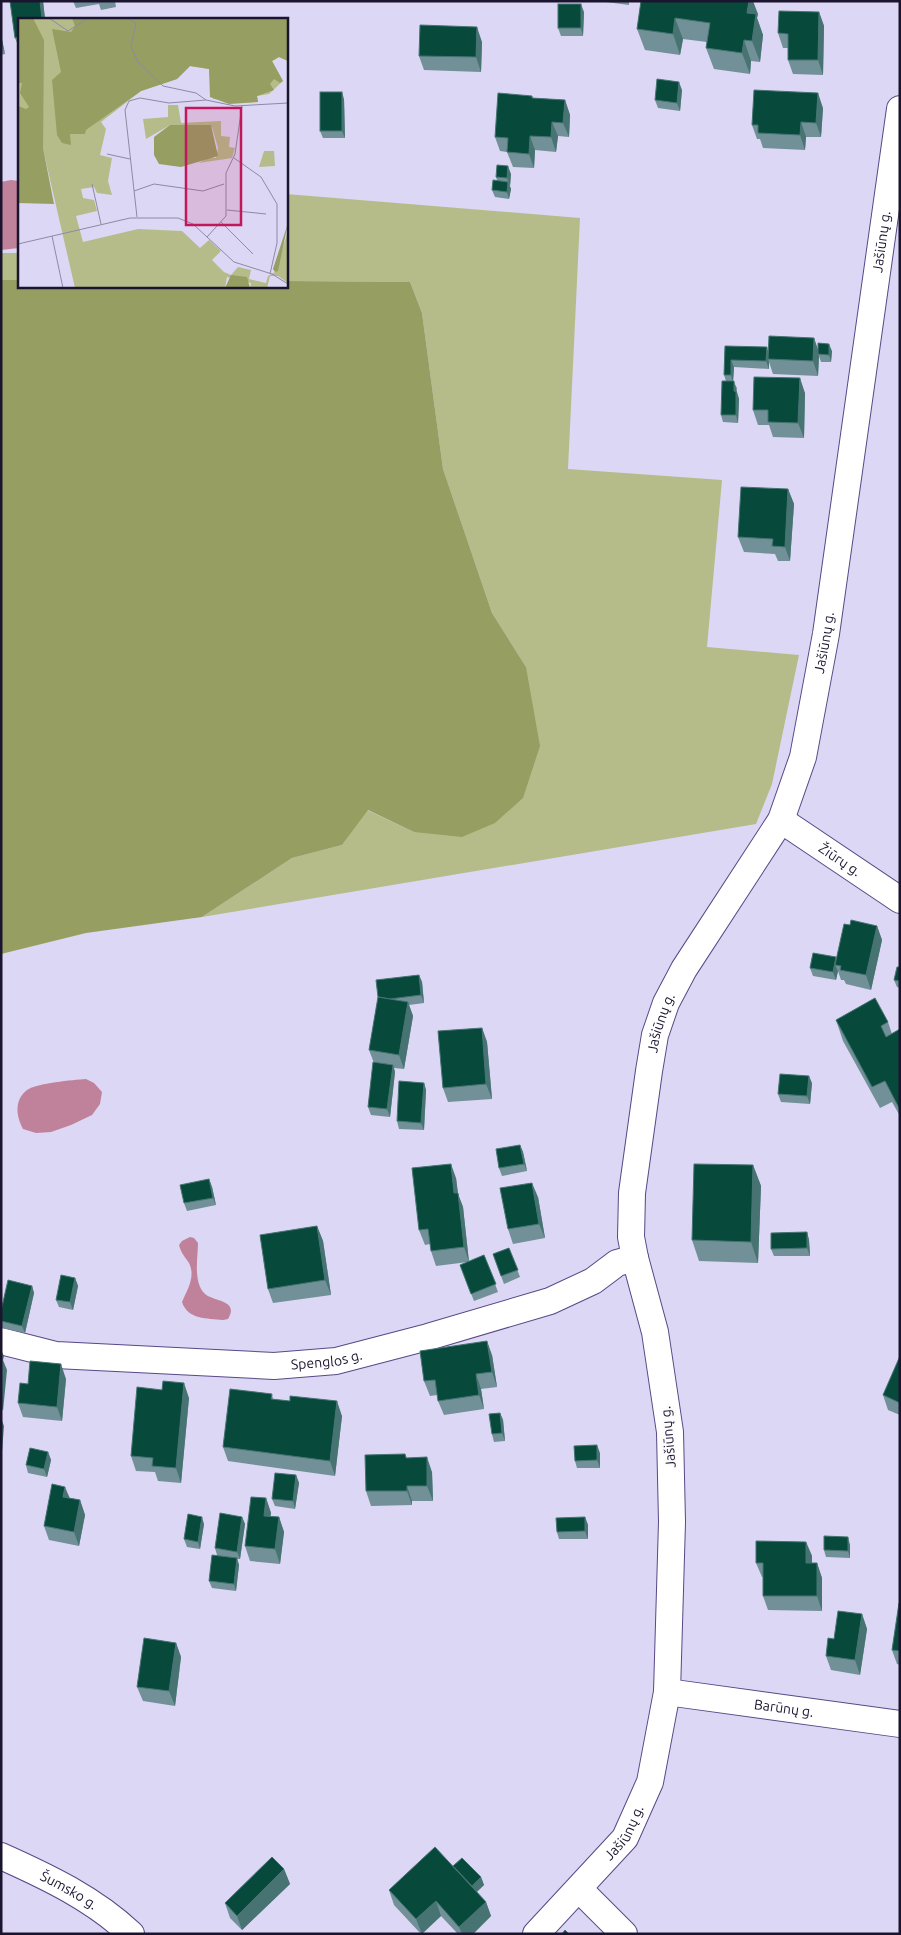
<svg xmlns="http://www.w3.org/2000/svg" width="901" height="1935" font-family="Ubuntu,sans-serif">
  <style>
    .green { fill: #b6bc89 }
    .forest { fill: #979e61 }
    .water { fill: #c0819a }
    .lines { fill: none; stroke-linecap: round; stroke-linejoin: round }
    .minor-casing { stroke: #584886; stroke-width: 28 }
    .minor { stroke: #fff; stroke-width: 26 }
    .wall { fill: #729098 }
    .shaded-wall { fill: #477473 }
    .building { fill: #074a3c; stroke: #477473 }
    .labels { text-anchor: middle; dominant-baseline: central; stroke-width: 5; stroke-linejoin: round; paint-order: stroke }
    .street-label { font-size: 14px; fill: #1b142e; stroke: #fcfcfc }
    .inset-road { fill: none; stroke: #8f89a5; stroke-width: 1 }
    .view { fill: #c2185b; fill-opacity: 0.15; stroke: #c2185b; stroke-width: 2.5 }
    .inset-edge { fill: none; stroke: #1b142e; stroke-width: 2.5 }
  </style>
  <rect width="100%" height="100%" fill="#dcd7f4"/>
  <g class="green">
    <polygon points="286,194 580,218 568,469 722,480 707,647 799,655 772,784 756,824 202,917 292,858 342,845 367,810 414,832 526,667 492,613 443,469 422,313 410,282 286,281"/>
    <rect x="1" y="253" width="18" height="27"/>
  </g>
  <polygon class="forest" points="1,280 19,280 19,286 286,286 286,281 410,282 422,313 443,469 492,613 526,667 540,746 523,798 495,823 462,837 414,832 368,810 342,845 292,858 202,917 86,933 1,954"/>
  <g class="water">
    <polygon points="11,180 19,181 19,248 1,250 1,182"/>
    <path d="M86 1079 94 1083 102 1092 100 1104 92 1115 71 1125 51 1132 36 1133 23 1129C16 1116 14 1100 27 1090 37 1083 73 1080 86 1079Z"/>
    <path d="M190 1237 194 1238 198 1243C198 1257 193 1281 204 1293 212 1302 240 1299 228 1319L223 1320C207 1318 188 1320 182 1302 187 1290 196 1277 189 1263 185 1257 181 1253 179 1245L182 1241Z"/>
  </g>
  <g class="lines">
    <defs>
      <g id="minor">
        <path id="s1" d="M781 820 900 900"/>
        <path id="s2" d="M1 1341 56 1355 274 1366 336 1361 428 1337 550 1301 593 1281 617 1263 635 1258"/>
        <path id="s3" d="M667 1692 900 1724"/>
        <path id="s4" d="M1 1856C48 1877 94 1899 131 1934"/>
        <polyline points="579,1889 624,1934"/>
        <path id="s5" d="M536 1934 625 1838 650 1782 667 1692 672 1522 670 1432 655 1332 635 1258 631 1237 632 1193 649 1071 655 1035 666 1003 684 969 781 820 803 757 826 634 900 109"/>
      </g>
    </defs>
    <use href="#minor" class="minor-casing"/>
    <use href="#minor" class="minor"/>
  </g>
  <g class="wall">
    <polygon points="10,1 43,1 45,19 19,19 19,48 15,38"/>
    <polygon points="73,1 115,1 116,7 101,10 99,4 76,8"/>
    <polygon points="606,1 629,1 629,5 606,2"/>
    <polygon points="641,1 758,14 757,18 763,35 760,62 751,61 750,74 714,69 706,48 707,42 683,39 680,55 645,50 637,29"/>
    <polygon points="584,12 583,36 561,36 558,28"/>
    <polygon points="819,12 824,26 823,75 793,74 788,60 788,48 783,48 778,33"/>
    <polygon points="1,35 5,54 1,55"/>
    <polygon points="482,42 481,72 424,70 419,56"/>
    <polygon points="682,90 680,111 658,108 655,100"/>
    <polygon points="532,96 533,98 565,100 570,115 569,137 558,136 556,152 535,150 534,168 513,167 507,152 500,151 495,137"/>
    <polygon points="344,99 345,138 323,138 320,131"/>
    <polygon points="823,108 821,137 806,137 805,150 763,148 760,139 757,139 752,125"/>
    <polygon points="511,174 510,186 511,189 509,199 495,197 492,190 497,180 496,177"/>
    <polygon points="814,338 818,350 832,351 831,362 821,362 819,356 818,376 773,374 769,362 769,369 734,367 733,381 737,388 736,392 739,399 738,423 723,422 721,415 726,381 724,375 725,346 768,351"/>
    <polygon points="805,393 804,438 773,437 769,425 758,425 753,410"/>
    <polygon points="788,489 794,504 790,561 778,561 775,554 744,552 738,537"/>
    <polygon points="877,926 882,940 871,990 846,984 844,980 841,980 838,971 836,980 813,976 810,968 836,957 837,959"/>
    <polygon points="900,967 900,988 897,987 894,980"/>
    <polygon points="419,975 422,982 424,1003 409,1005 413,1016 404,1069 394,1068 395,1072 390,1117 371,1115 368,1107 374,1063 369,1050 378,997"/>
    <polygon points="836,1020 888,1022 892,1034 900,1029 900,1116 892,1102 880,1108 843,1041"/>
    <polygon points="482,1028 487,1042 492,1099 448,1102 443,1088"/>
    <polygon points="424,1083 426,1090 424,1130 399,1129 397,1121"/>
    <polygon points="812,1083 810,1104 781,1102 778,1094"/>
    <polygon points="520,1145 523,1152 527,1171 502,1176 499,1168"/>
    <polygon points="753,1165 761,1186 758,1263 699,1261 692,1240"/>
    <polygon points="456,1178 458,1194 463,1207 469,1262 484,1255 498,1292 474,1301 460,1265 468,1262 436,1266 431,1251 430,1244 425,1245 419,1230"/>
    <polygon points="209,1179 212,1187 216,1205 187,1211 184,1203"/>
    <polygon points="538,1197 545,1238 513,1244 508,1229"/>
    <polygon points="317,1226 323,1241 331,1295 273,1303 268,1289"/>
    <polygon points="807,1232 809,1240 810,1256 774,1256 771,1249"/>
    <polygon points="509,1248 520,1277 504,1284 493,1254"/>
    <polygon points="75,1278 78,1286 73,1310 59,1307 56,1300"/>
    <polygon points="32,1286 34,1293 25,1333 2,1328 1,1311"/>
    <polygon points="492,1355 497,1387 481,1389 484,1409 444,1415 438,1401 437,1395 430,1396 424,1381"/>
    <polygon points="900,1356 900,1415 888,1410 883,1395"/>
    <polygon points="66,1379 62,1421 23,1417 18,1403 28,1384"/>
    <polygon points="162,1390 189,1398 181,1483 158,1481 155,1472 136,1471 131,1456"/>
    <polygon points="272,1394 273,1399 342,1416 335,1476 228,1461 223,1447"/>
    <polygon points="500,1413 503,1420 505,1441 494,1442 492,1434"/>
    <polygon points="48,1452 51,1460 47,1477 28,1473 26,1465"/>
    <polygon points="600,1453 600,1468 577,1468 575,1461"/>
    <polygon points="405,1454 407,1458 432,1472 433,1501 412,1501 412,1505 371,1506 366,1491"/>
    <polygon points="296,1475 299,1483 295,1509 275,1506 272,1499"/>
    <polygon points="70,1498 80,1500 85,1515 79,1546 49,1540 44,1526"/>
    <polygon points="266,1498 271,1513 270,1516 279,1517 284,1532 280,1564 250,1561 245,1546"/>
    <polygon points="242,1517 245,1524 240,1559 237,1559 239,1565 236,1591 212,1588 209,1581 217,1555 215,1548"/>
    <polygon points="585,1517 588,1525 588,1539 559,1539 557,1532"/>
    <polygon points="204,1524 200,1549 187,1547 184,1539"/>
    <polygon points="806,1542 812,1556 812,1563 817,1563 822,1578 822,1611 768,1610 763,1596 763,1577 762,1577 756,1563"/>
    <polygon points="850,1545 850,1558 826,1557 824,1550"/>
    <polygon points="900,1603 900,1665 897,1664 892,1650"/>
    <polygon points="862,1614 867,1629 860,1675 831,1670 826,1656 834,1639"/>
    <polygon points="176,1643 181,1657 175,1706 143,1701 137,1687"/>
    <polygon points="453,1866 481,1877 484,1885 477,1892 486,1902 491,1916 473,1934 458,1934 441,1916 421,1934 394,1905 389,1890"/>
    <polygon points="284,1869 290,1884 242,1930 230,1918 225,1903"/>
  </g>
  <g class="shaded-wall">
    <polygon points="40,1 43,1 45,19 42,19"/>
    <polygon points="749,1 753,1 758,14 757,18 763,35 760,62 752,41 747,13"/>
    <polygon points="581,4 584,12 583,36 581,28"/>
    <polygon points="819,12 824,26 823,75 818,60"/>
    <polygon points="675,18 683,39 680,55 673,34"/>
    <polygon points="477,27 482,42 481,72 476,57"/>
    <polygon points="1,35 5,54 1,43"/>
    <polygon points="744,40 751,61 750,74 742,53"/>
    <polygon points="679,82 682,90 680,111 677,103"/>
    <polygon points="342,92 344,99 345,138 342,131"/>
    <polygon points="818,93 823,108 821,137 816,123"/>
    <polygon points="565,100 570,115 569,137 563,123"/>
    <polygon points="552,122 558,136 556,152 551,137"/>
    <polygon points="801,122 806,137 805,150 800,135"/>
    <polygon points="530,136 535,150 534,168 529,154"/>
    <polygon points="508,166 511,174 510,186 507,178"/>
    <polygon points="508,182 511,189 509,199 507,192"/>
    <polygon points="814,338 819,353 818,354 819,356 818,376 813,361"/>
    <polygon points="829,344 832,351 831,362 829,355"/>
    <polygon points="767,347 769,355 768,359 769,362 769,369 766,361"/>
    <polygon points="731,360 734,367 733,383 731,375"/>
    <polygon points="800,378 805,393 804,438 798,423"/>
    <polygon points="734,381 739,399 738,423 736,415 734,391"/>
    <polygon points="788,489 794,504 790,561 785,547"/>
    <polygon points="877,926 882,940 871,990 866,975"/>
    <polygon points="836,957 839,965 835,965 838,971 836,980 833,972"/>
    <polygon points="419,975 422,982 424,1003 421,995"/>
    <polygon points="408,1002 413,1016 404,1069 399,1055"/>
    <polygon points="482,1028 487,1042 492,1099 486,1084"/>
    <polygon points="393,1065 395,1072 390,1117 387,1109"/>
    <polygon points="809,1076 812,1083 810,1104 807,1096"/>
    <polygon points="424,1083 426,1090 424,1130 421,1123"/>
    <polygon points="520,1145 523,1152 527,1171 524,1164"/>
    <polygon points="451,1164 456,1178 458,1194 463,1207 469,1262 464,1247 454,1193"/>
    <polygon points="753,1165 761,1186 758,1263 751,1242"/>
    <polygon points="209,1179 212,1187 216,1205 213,1198"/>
    <polygon points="532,1183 538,1197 545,1238 539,1224"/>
    <polygon points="317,1226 323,1241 331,1295 325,1280"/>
    <polygon points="807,1232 809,1240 810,1256 807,1248"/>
    <polygon points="75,1278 78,1286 73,1310 70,1302"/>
    <polygon points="32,1286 34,1293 25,1333 22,1326"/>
    <polygon points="487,1341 492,1355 497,1387 492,1372"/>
    <polygon points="1,1350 4,1356 3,1360 7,1370 3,1411 1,1406"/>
    <polygon points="61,1364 66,1379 62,1421 57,1407"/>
    <polygon points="476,1374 481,1389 484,1409 479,1395"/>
    <polygon points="184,1383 189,1398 181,1483 176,1468"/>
    <polygon points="337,1401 342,1416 335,1476 330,1461"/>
    <polygon points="500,1413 503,1420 505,1441 502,1433"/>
    <polygon points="1,1418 4,1426 2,1452 1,1449"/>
    <polygon points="597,1445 600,1453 600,1468 597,1460"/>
    <polygon points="48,1452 51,1460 47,1477 44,1469"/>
    <polygon points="427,1457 432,1472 433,1501 427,1486"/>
    <polygon points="296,1475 299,1483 295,1509 293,1501"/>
    <polygon points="407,1486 412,1501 412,1505 407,1491"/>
    <polygon points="65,1487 71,1501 63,1497"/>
    <polygon points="266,1498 271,1513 269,1530 264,1516"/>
    <polygon points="80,1500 85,1515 79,1546 74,1532"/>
    <polygon points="202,1517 204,1524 200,1549 198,1542"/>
    <polygon points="242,1517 245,1524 240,1559 237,1552"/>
    <polygon points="279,1517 284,1532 280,1564 275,1549"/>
    <polygon points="585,1517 588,1525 588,1539 585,1531"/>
    <polygon points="848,1537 850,1545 850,1558 848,1551"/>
    <polygon points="806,1542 812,1556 812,1577 806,1563"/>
    <polygon points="237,1558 239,1565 236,1591 234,1584"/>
    <polygon points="817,1563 822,1578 822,1611 817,1596"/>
    <polygon points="862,1614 867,1629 860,1675 855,1660"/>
    <polygon points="176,1643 181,1657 175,1706 169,1691"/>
    <polygon points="284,1869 290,1884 242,1930 237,1916"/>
    <polygon points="481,1877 484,1885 474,1894 471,1887"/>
    <polygon points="436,1901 441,1916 422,1934 416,1919"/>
    <polygon points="486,1902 491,1916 473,1934 462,1934 459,1927"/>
  </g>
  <g class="building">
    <polygon points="10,1 40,1 42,19 19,19 19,37 15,38"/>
    <polygon points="641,1 749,1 747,13 756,14 752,41 744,40 742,53 706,48 710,23 675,18 673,34 637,29"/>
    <rect x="558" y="4" width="23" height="24"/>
    <polygon points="779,11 819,12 818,60 788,60 788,34 778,33"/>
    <polygon points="420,25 477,27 476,57 419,56"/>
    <polygon points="657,79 679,82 677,103 655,100"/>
    <polygon points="754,90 818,93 816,123 801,122 800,135 758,133 758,125 752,125"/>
    <rect x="320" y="92" width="22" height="39"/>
    <polygon points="498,93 532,96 532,98 565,100 563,123 552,122 551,137 530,136 529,154 507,152 508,138 495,137"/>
    <polygon points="497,165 508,166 507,178 496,177"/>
    <polygon points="493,180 508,182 507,192 492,190"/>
    <polygon points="769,336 814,338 813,361 768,359"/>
    <polygon points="818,343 829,344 829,355 818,354"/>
    <polygon points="725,346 767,347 766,361 731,360 731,375 724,375"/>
    <polygon points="754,377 800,378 798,423 768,422 768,410 753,410"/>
    <polygon points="722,381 734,381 734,391 736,392 736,415 721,415"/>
    <polygon points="741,487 788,489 785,547 772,546 773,539 738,537"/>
    <polygon points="851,920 877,926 866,975 840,970 841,966 835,965 844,924 850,925"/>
    <polygon points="813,953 836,957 833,972 810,968"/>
    <polygon points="897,967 900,967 900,981 894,980"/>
    <polygon points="419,975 421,995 390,999 378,997 376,980"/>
    <polygon points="378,997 408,1002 399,1055 369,1050"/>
    <polygon points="875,998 888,1022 881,1026 886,1037 900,1029 900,1107 899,1108 885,1081 872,1087 836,1020"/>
    <polygon points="482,1028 486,1084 443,1088 438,1031"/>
    <polygon points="373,1062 393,1065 387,1109 368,1107"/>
    <polygon points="780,1074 809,1076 807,1096 778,1094"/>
    <polygon points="399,1081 424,1083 421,1123 397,1121"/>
    <polygon points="520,1145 524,1164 499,1168 496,1149"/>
    <polygon points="451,1164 454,1193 458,1193 464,1247 431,1251 428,1229 419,1230 412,1168"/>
    <polygon points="694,1164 753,1165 751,1242 692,1240"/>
    <polygon points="209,1179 213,1198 184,1203 180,1185"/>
    <polygon points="532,1183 539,1224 508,1229 500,1188"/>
    <polygon points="317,1226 325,1280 268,1289 260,1235"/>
    <polygon points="807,1232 807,1248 771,1249 771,1233"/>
    <polygon points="509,1248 518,1270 501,1276 493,1254"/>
    <polygon points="484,1255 496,1284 471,1294 460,1265"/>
    <polygon points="61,1275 75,1278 70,1302 56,1300"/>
    <polygon points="8,1280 32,1286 22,1326 1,1321 1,1311"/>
    <polygon points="487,1341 492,1372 476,1374 479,1395 438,1401 435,1380 424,1381 420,1351"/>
    <polygon points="900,1356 900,1403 883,1395"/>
    <polygon points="30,1361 61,1364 57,1407 18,1403 20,1383 28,1384"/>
    <polygon points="163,1381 184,1383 176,1468 152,1466 153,1458 131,1456 137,1387 162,1390"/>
    <polygon points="230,1389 272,1394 271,1399 290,1401 290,1396 337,1401 330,1461 223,1447"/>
    <polygon points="500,1413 502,1433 492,1434 489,1414"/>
    <polygon points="597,1445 597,1460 575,1461 574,1446"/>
    <polygon points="30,1448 48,1452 44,1469 26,1465"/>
    <polygon points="405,1454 406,1458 427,1457 427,1486 407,1486 407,1491 366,1491 365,1455"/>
    <polygon points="275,1473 296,1475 293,1501 272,1499"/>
    <polygon points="52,1484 65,1487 63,1497 80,1500 74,1532 44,1526"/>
    <polygon points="251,1497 266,1498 264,1516 279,1517 275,1549 245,1546"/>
    <polygon points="220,1513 242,1517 237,1552 215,1548"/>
    <polygon points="188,1514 202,1517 198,1542 184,1539"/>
    <polygon points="585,1517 585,1531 557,1532 556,1518"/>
    <polygon points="824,1536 848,1537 848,1551 824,1550"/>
    <polygon points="756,1541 806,1542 806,1563 817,1563 817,1596 763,1596 763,1563 756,1563"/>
    <polygon points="212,1555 237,1558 234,1584 209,1581"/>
    <polygon points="899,1603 900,1603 900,1651 892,1650"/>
    <polygon points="838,1611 862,1614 855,1660 826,1656 828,1638 834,1639"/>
    <polygon points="144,1638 176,1643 169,1691 137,1687"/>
    <polygon points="435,1847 486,1902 459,1927 436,1901 416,1919 389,1890"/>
    <polygon points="272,1857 284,1869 237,1916 225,1903"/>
    <polygon points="462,1858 481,1877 472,1886 453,1866"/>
    <polygon points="565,1930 569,1934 562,1934"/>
  </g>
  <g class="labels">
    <g class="street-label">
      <text stroke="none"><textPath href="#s5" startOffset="1785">Jašiūnų g.</textPath></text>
      <text stroke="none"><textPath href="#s5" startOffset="1380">Jašiūnų g.</textPath></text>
      <text stroke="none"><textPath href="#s1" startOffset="71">Žiūrų g.</textPath></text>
      <text stroke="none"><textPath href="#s5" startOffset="960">Jašiūnų g.</textPath></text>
      <text stroke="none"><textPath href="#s2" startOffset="328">Spenglos g.</textPath></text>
      <text transform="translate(668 1437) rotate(-95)">Jašiūnų g.</text>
      <text stroke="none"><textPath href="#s3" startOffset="118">Barūnų g.</textPath></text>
      <text stroke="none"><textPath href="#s5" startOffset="135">Jašiūnų g.</textPath></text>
      <text stroke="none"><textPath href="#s4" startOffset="76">Šumsko g.</textPath></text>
    </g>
  </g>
  <g transform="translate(18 18)">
    <rect width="270" height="270" fill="#dcd7f4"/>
    <path d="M0 0H270V43L261 39 254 43 265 63 251 76 239 78 240 84 195 81 191 51 172 48 159 61 123 73 83 104 88 111 82 137 94 140 90 163 94 177 79 175 76 169 63 171 65 180 76 182 79 193 58 198 65 224 120 211 164 213 182 230 191 222 203 233 194 242 206 254 213 257 220 249 233 252 231 261 248 265 250 258 257 254 270 213V265L260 258H252L249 270H232L233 265 209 259 207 270H57L25 131 0 177ZM150 87H160L163 105 203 103V118L212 119 211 129 217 130 214 140 181 145 191 139 198 140 200 130 194 109 152 107 128 121 125 101 150 99ZM246 133H256L257 148 241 149Z" fill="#b6bc89"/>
    <path d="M0 0H15L26 22 25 130 36 186 0 185V88L8 91 11 89 2 75 4 65H0ZM54 0H270V43L261 39 254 43 265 63 262 65 256 61 252 66 256 72 239 78 240 84 211 86 192 79 191 51 172 48 159 61 123 73 68 112 67 116H52L53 127 44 125 39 117 34 62 43 54 34 11 53 14 57 8ZM152 107H193L200 138 163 149 141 146 136 137V119ZM270 205 260 253 257 254 255 251ZM213 257 229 259 232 270H207Z" fill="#979e61"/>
    <path class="inset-road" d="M31 0 50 13 70 0M109 0 118 5 113 29 120 44 145 68 178 75 188 82M89 136 112 141M216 140 243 159 259 186V225L252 256M74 166 83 206M116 173 136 166 185 173 206 166M209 192 248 196M119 199 107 92 111 83 122 80 151 85 188 82 217 88 270 85M203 204 235 236M34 218 45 270M189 219 208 198V155L217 136 224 88M0 226 112 200H160L175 206 216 244 254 256 270 266"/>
    <path class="view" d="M168 90H223V207H168Z"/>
    <rect width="270" height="270" class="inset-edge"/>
  </g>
  <rect width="901" height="1935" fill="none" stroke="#1b142e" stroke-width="5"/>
</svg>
